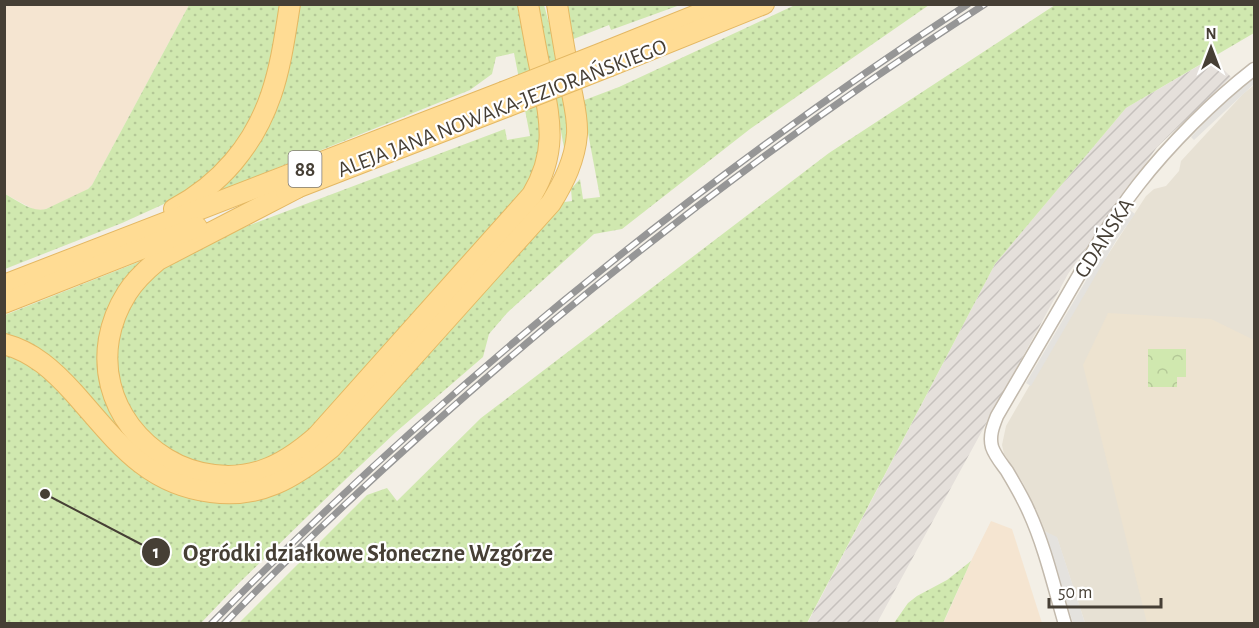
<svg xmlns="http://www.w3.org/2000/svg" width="1259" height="628" font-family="'Alegreya Sans',sans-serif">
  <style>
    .residential { fill: #e7e1d4 }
    .commercial { fill: #f5e5d1 }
    .industrial { fill: url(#industrial-furrows) }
    .education { fill: #ede3d0 }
    .grass { fill: url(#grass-dots) }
    .forest { fill: url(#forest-crowns) }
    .parking { fill: #e4e2de }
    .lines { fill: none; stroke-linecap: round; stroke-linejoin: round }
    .minor-casing { stroke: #c2b9ac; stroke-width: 15 }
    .primary-casing { stroke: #e4b863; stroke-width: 22 }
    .minor { stroke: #fff; stroke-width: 12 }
    .primary { stroke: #ffdc94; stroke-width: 20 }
    .rail-casing { stroke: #969696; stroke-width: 7 }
    .rail { stroke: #fff; stroke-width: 4.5; stroke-dasharray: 14; stroke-linecap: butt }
    .primary-bridge-casing { stroke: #e4b863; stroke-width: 22; stroke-linecap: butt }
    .primary-bridge { stroke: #ffdc94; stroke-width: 20 }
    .labels { text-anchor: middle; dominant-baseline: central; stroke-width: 4.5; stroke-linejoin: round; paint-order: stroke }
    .shield { fill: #fff; stroke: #7e7972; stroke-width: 1.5 }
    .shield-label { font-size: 21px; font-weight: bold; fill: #463f35 }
    .street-label { font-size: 22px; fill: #463f35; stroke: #fff }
    .leader { fill: none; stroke: #463f35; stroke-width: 2 }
    .callout-dot { fill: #463f35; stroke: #fff; stroke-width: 2 }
    .mark-label { font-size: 18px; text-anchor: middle; font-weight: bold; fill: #fff }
    .callout-label { font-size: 24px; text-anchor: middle; font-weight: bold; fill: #463f35; stroke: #fff; stroke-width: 4.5; stroke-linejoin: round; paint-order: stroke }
  </style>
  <defs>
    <pattern id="industrial-furrows" width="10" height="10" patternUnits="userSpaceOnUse" patternTransform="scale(1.5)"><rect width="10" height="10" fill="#e5e0db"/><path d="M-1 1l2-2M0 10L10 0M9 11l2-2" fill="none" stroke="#c6c1bd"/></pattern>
    <pattern id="grass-dots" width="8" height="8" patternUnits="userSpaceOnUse" patternTransform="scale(1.5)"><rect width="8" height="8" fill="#d0e8af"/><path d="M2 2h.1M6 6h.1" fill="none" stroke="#b4c897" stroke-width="1.8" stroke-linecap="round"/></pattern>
    <pattern id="forest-crowns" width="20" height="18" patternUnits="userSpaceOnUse" patternTransform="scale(1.5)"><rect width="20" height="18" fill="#d0e8af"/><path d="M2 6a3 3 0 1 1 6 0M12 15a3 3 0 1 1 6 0" fill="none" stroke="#b4c897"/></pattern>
  </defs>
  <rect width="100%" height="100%" fill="#f3efe6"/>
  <polygon class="residential" points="1254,85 1254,623 1085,623 1057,538 1044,531 1035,508 1023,483 1004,454 1002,445 1006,426 1085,290 1146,196 1154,189 1166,186 1179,171 1181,161 1243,94"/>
  <g class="commercial">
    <polygon points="4,5 189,5 92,185 83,193 46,209 40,211 33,209 5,194"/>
    <polygon points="991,521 1012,529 1042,623 943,624 971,561"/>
  </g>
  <polygon class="industrial" points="1212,58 1231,77 1157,147 1068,274 877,623 807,624 995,264 1126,108"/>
  <polygon class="education" points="1108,313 1211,319 1254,340 1254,623 1147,623 1083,365"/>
  <g class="grass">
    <path d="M189 5H283L265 92 233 151 208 179 175 199 122 223 5 269V194C17 200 32 213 46 209L88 189 92 185Z"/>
    <polygon points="297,5 521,5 541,115 542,153 525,191 294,448 255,466 210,468 175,456 136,424 115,376 117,330 140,286 162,267 221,236 505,129 507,140 530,136 514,53 496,57 492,74 470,90 215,193 232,176"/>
    <polygon points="537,5 544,5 550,27 569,124 566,158"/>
    <polygon points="565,5 680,5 611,30 609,25 571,40"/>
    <polygon points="795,5 929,5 750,129 622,229 594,234 507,313 489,334 483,357 396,432 346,479 240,582 201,623 5,624 5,351 25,358 61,387 128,461 268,495 557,203 572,201 571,189 580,179 583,199 600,197 582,101 619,87"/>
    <polygon points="1055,5 1254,5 1254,33 1126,108 995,264 807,623 239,623 367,495 387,488 397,501 481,418 829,153"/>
    <path d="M549 186 552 187 551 190 324 444C298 469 268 485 232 486 158 489 125 440 81 390 67 375 52 359 34 348 25 342 15 339 5 336V315L141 261 142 262C127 279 112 296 105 319 78 403 150 491 237 483 271 479 297 463 322 441Z"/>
    <polygon points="971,561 943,623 894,623 908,603 917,596 947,580"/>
  </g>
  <polygon class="forest" points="1148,349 1186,349 1186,377 1177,377 1177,387 1148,387"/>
  <g class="parking">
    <polygon points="1254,77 1254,84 1194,140 1191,137 1214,113"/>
    <polygon points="1130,210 1135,214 1117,239 1031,386 1026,383 1112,236"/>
    <polygon points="1044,531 1057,537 1085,623 1073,623"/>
  </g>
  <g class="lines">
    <defs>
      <path id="minor" d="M1065 624C1054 587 1045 547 1029 512 1023 498 1015 485 1007 471 1002 464 995 456 992 447 989 436 993 426 997 416 1020 377 1042 339 1064 301 1087 261 1110 221 1138 185 1169 145 1214 100 1254 69"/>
      <g id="primary">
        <polyline points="607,51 724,4"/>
        <polyline points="610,66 764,4"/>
        <path d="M297 188 158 260C146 270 135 280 127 293 89 353 108 423 167 459 195 476 232 481 263 470 284 463 301 450 317 436L532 195C558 151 550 120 541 73 536 50 532 27 528 4"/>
        <polyline points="286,192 506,107"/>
        <path d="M174 209C220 185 254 145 271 95 281 66 285 35 290 4"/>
        <polyline points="4,285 503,92"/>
        <polyline points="4,303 197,227"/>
        <path d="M4 344C34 352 54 371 74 393 115 439 145 484 211 492 260 499 294 478 331 448L551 203C564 182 575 160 577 134 578 117 573 100 570 83 566 57 561 31 557 4"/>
      </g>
    </defs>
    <use href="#minor" class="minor-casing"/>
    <use href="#primary" class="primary-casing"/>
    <use href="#minor" class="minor"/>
    <use href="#primary" class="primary"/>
    <defs>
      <g id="rail">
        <path d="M211 624C440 390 694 183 968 4"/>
        <path d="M224 624C326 518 435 420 547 326 687 210 833 102 985 4"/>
      </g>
    </defs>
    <use href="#rail" class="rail-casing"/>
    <use href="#rail" class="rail"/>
    <defs>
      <g id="primary-bridge">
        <polyline points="503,92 607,51"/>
        <polyline points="506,107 610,66"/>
      </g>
    </defs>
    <use href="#primary-bridge" class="primary-bridge-casing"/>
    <use href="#primary-bridge" class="primary-bridge"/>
  </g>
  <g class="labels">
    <rect class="shield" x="288.5" y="151" width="33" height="36" rx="4.5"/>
    <g class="shield-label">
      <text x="305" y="169">88</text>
    </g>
    <g class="street-label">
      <text transform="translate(502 108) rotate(-21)">ALEJA JANA NOWAKA-JEZIORAŃSKIEGO</text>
      <text transform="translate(1104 238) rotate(-57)">GDAŃSKA</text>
    </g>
  </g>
  <path class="leader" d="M45 494L156 552"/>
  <g class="callout-dot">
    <circle cx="45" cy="494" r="6"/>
    <circle cx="156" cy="552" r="15"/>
  </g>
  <g class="mark-label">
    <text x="156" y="558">1</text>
  </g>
  <g class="callout-label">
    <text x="368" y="561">Ogródki działkowe Słoneczne Wzgórze</text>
  </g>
  <rect width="1259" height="628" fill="none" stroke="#463f35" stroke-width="12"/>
  <g transform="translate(1211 48)" stroke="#ffffff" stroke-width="4.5" paint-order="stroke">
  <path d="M0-4.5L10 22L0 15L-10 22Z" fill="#463f35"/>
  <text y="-9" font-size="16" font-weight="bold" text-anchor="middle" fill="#463f35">N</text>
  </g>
  <path d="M1049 598v9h112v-9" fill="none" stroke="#463f35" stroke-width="3"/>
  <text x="1058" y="598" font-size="18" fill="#463f35" stroke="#ffffff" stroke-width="4.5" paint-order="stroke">50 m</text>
</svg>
